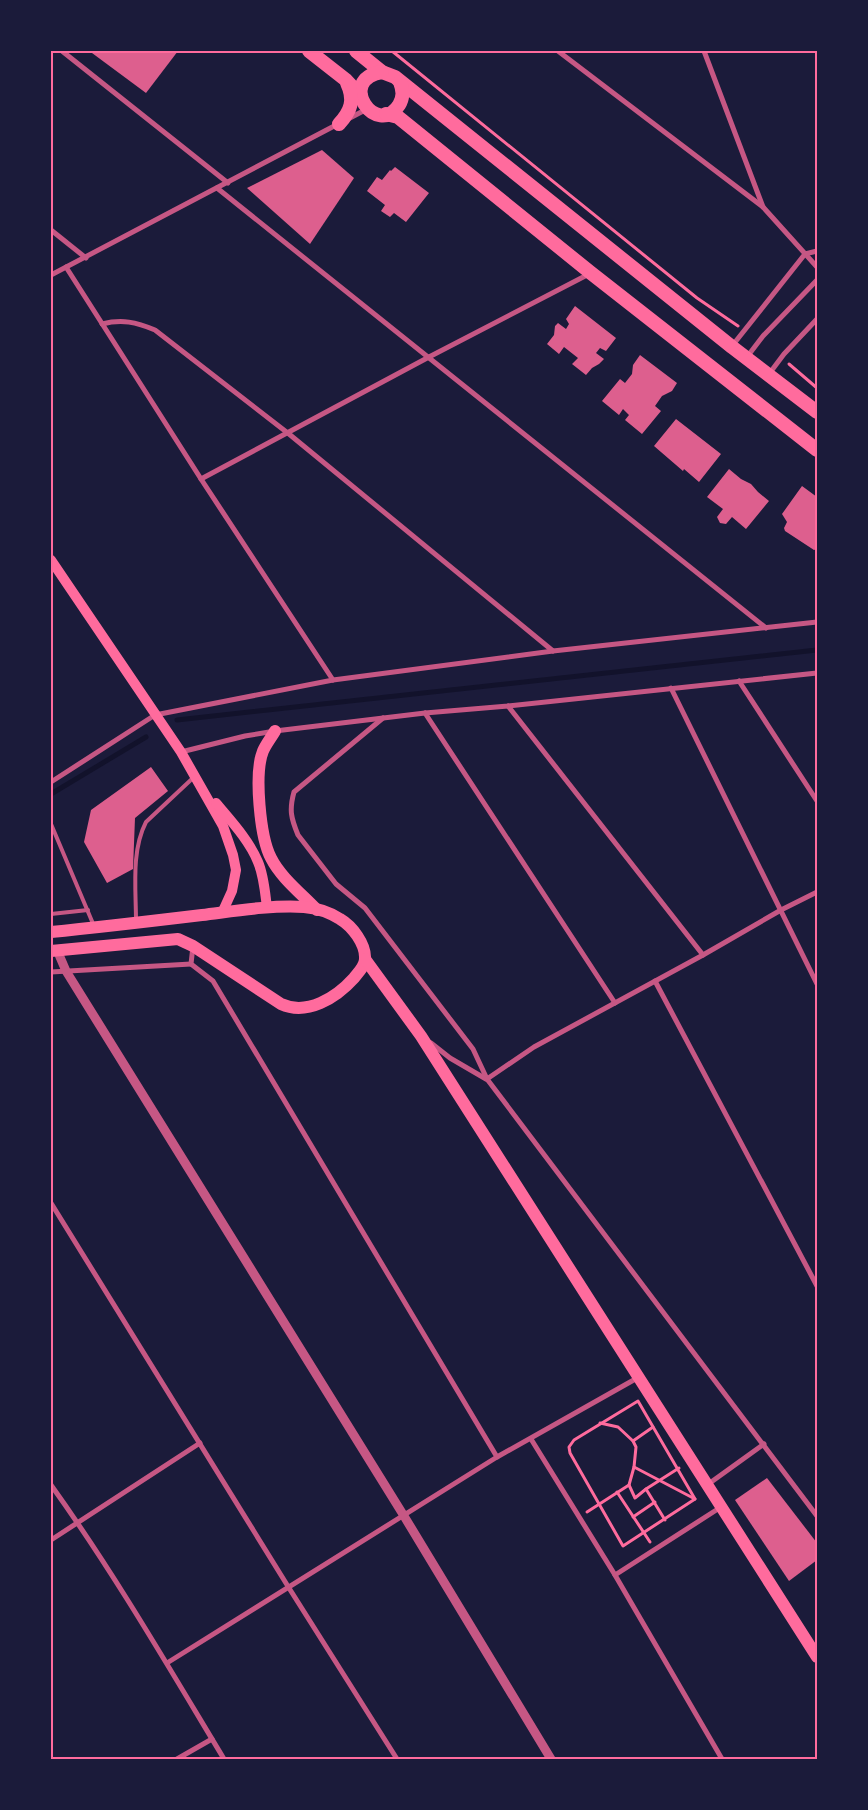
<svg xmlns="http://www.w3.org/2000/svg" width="868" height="1810" font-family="Overpass,sans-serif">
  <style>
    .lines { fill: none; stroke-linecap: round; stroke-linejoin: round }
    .stream { stroke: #12122b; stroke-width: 5 }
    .building { fill: #dd5f8e }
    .path { stroke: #ff6b9d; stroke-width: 3 }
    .service { stroke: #c65784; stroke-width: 4 }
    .minor { stroke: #c65784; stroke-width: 5 }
    .tertiary { stroke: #c65784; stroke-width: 9 }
    .secondary { stroke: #ff6b9d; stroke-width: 10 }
    .primary { stroke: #ff6b9d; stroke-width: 12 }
    .trunk { stroke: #ff6b9d; stroke-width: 14 }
    .neatline { fill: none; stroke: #ff6b9d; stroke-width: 2 }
  </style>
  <rect width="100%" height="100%" fill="#1b1b3a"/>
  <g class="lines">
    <g class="stream">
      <polyline points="177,720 817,650"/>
      <polyline points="51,794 146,737"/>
    </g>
  </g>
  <g class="building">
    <polygon points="93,51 178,51 146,93 92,53"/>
    <polygon points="322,150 354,178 310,244 247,188"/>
    <polygon points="395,167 429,193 406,222 394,213 390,217 381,211 385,205 367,191 377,177 382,180 390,170 391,171"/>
    <polygon points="575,306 616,338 606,351 600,348 596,353 604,359 599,364 592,368 586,375 572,364 578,358 564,347 559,354 547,344 554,335 555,326 558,323 566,329 569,324 566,319"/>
    <polygon points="640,355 677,383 672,391 662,396 655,406 661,411 642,434 625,420 629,415 623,409 619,415 602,401 620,379 625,383 632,374 633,365"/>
    <polygon points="676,419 721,454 699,482 684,469 683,471 654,446"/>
    <polygon points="729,469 741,479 751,484 758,492 769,501 746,529 732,517 726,524 720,523 717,517 723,509 707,497"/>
    <polygon points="802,486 817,497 817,549 814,550 785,531 784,528 787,522 782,514"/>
    <polygon points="151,767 168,791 135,818 133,869 107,883 84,842 91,810"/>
    <polygon points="767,1478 817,1543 817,1560 789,1581 735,1500"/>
  </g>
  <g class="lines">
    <g class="path">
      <polyline points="392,51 697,298 738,326"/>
      <polyline points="789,364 817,388"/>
      <polygon points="638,1401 695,1499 623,1546 570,1453 569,1447 574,1440"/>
      <polyline points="600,1423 618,1427 633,1441"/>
      <polyline points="634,1467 636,1447 633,1441 653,1427"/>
      <polyline points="629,1485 634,1467 695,1499"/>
      <polyline points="646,1489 679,1468"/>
      <polyline points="617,1492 650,1542"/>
      <polyline points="587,1512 629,1485 635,1498 646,1489 665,1520"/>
      <polyline points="633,1517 655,1502"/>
    </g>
    <g class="service">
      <polyline points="51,824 94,926"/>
      <polyline points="51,914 88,910"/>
      <path d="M136 921C136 889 131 851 146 822L194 777"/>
    </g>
    <g class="minor">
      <polyline points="62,51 228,183"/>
      <polyline points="558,51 763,207 817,267"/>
      <polyline points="704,51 763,207"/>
      <polyline points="348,119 367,109"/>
      <polyline points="217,188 766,628"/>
      <polyline points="51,230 86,258"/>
      <polyline points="66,267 201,479 333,680"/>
      <polyline points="51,275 338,124"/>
      <path d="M102 324C122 319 136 322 155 330L289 434 553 651"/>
      <polyline points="732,346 805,254 817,251"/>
      <polyline points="747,357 763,336 817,280"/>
      <polyline points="769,374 784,354 817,319"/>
      <polyline points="201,479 429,357 589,274"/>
      <polyline points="739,681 817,801"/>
      <polyline points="671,688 817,984"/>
      <polyline points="508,706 703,955"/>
      <polyline points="425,713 615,1003"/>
      <path d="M383 718 294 792C289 810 291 818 298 835L336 884 365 908 473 1049 487 1079 817 1516"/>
      <polyline points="181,752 245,736 275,731 425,713 508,706 817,673"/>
      <polyline points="51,782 155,715 333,680 553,651 817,622"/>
      <polyline points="193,946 191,964 213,981 497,1457"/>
      <polyline points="51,972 191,964"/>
      <polyline points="655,981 817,1286"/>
      <polyline points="431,1043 450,1058 486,1079"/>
      <polyline points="487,1079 534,1047 703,955 781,910 817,892"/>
      <polyline points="51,1203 289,1588 397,1759"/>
      <polyline points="531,1439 615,1575 722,1759"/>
      <path d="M51 1485C114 1573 168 1666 224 1759"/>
      <polyline points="707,1485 764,1444"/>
      <polyline points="51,1540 200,1443"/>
      <polyline points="615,1575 721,1507"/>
      <polyline points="167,1663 497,1457 639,1377"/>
      <polyline points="177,1759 212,1739"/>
    </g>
    <polyline class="tertiary" points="57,950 66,971 404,1516 551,1759"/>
    <g class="secondary">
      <polyline points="51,560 181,752 223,826 233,855 236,870 232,891 222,913"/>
      <path d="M216 803C231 821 249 840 258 862 264 876 265 892 267 908"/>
    </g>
    <g class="primary">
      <path d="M275 731C271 738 266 744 263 751 254 773 260 837 271 858 281 878 302 894 317 910"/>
      <path d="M51 932C102 927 152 921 202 915 235 911 270 905 304 907 316 908 329 912 340 919 352 926 366 944 365 959 365 966 358 973 354 978 336 998 307 1016 281 1004L193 946 178 939 51 951"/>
      <polyline points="365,959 421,1036 817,1657"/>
    </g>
    <g class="trunk">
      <polyline points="309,51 346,80 361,96"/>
      <polyline points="356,51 382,72 395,77 732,347 817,412"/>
      <path d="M382 72C335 80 377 139 399 105 404 97 403 90 400 82"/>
      <polyline points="386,114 398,117 591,273 817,450"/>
      <path d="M339 124C351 111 355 100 347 83"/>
    </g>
  </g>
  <rect width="868" height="1810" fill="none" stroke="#1b1b3a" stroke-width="105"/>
  <rect x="52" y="52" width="764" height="1706" class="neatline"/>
</svg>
